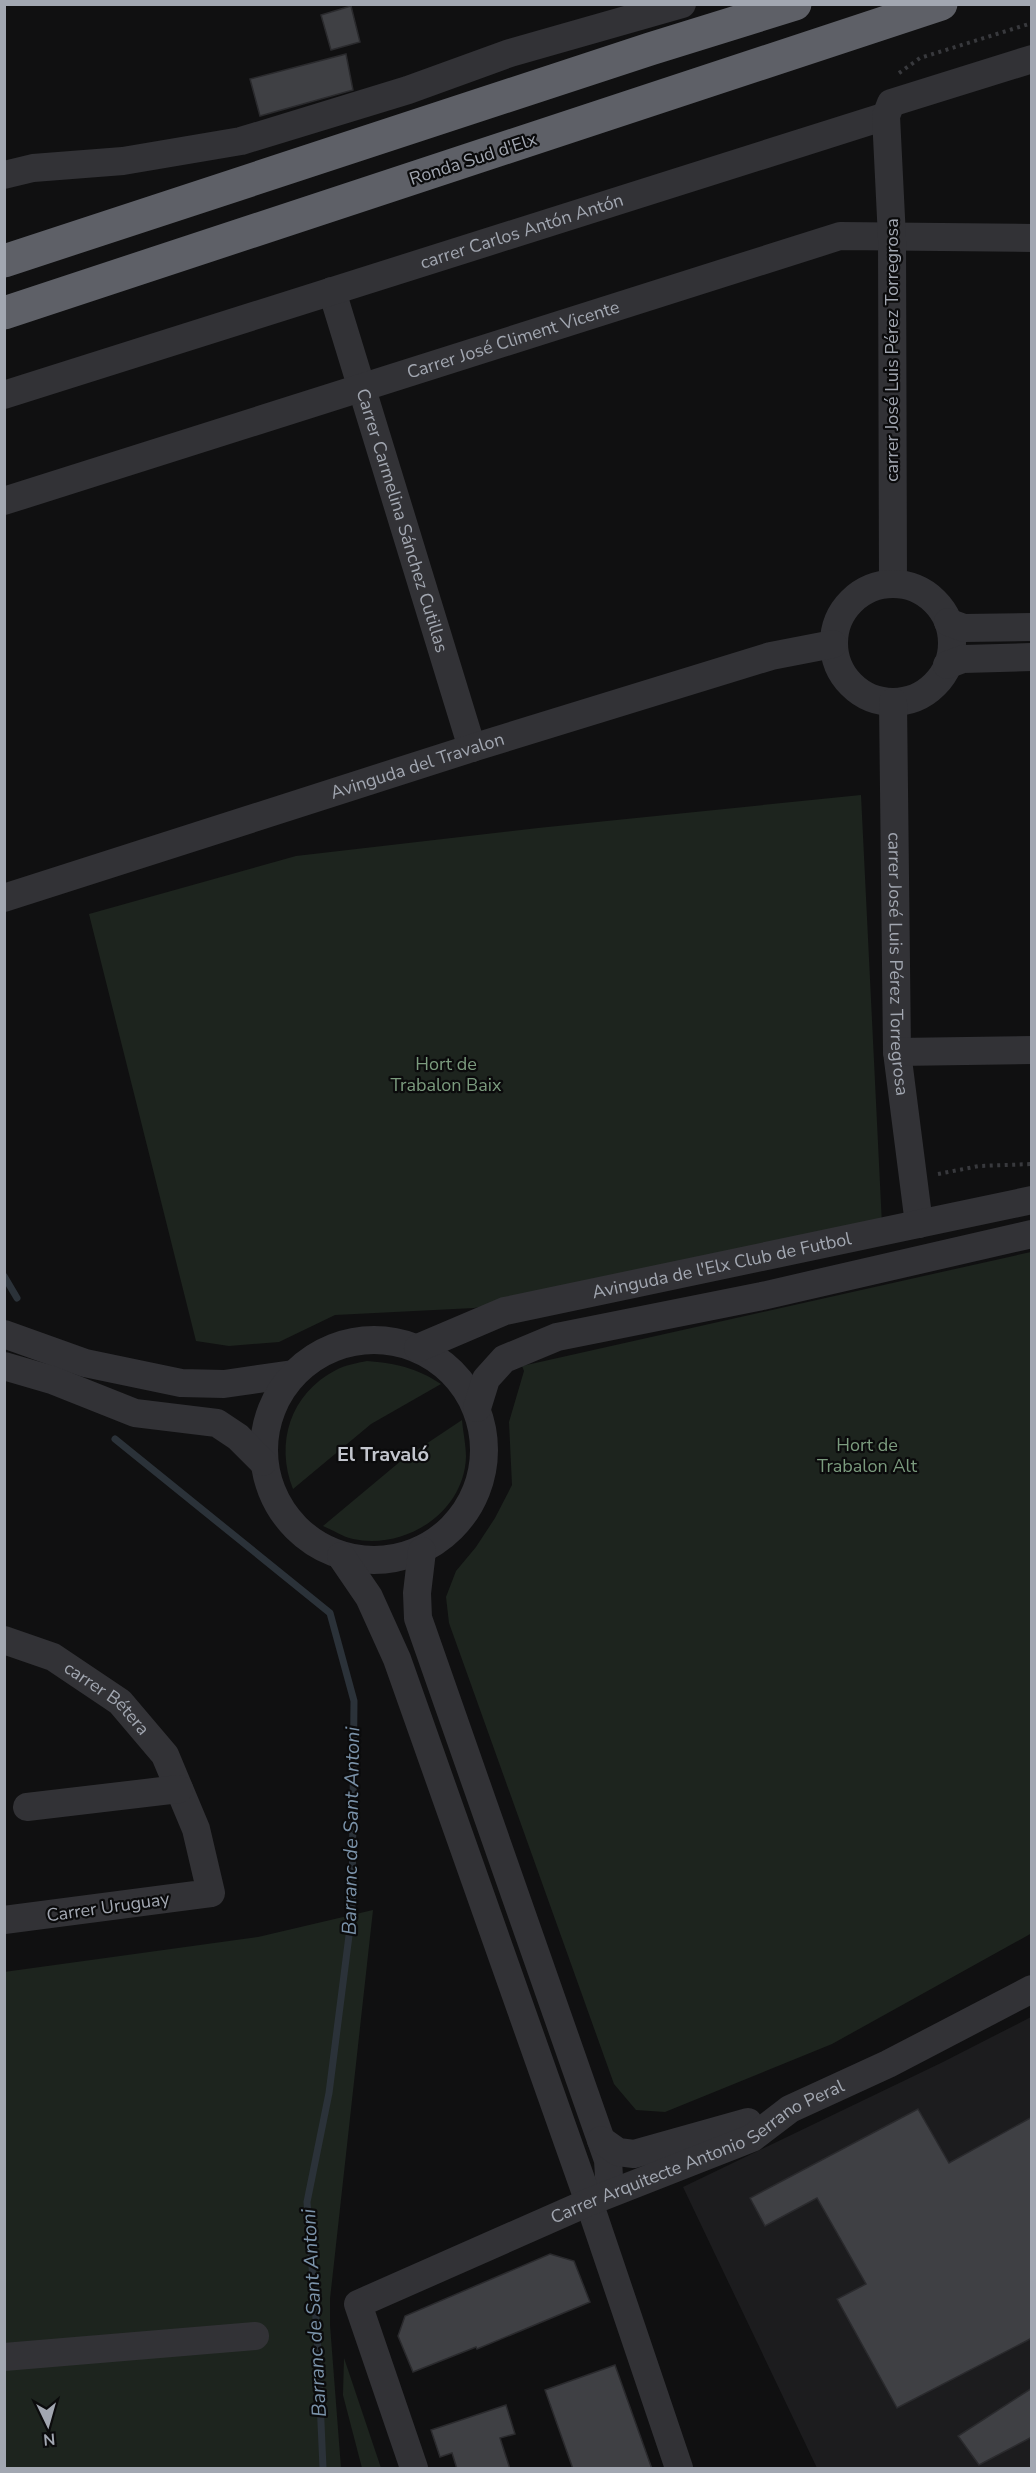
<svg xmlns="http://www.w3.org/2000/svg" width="1036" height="2473" font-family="'Nunito Sans',sans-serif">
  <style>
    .built { fill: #1c1c1e }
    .green { fill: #1d241e }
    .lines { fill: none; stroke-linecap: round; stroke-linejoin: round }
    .stream { stroke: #2b3239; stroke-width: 7 }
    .building { fill: #3f4044; stroke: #2a2a2d; stroke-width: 1.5 }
    .path { stroke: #38393d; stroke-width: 4; stroke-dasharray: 3 4.5; stroke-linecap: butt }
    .minor { stroke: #323236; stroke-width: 28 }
    .highway { stroke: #5e6067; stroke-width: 33 }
    .labels { text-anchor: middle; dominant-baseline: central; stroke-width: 4.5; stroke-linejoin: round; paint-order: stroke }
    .street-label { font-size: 18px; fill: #a2a7b1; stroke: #0b0b0c }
    .park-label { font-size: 18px; fill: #7b9b7e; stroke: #0b0b0c }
    .neighbourhood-label { font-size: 20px; font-weight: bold; fill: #c3c6ce; stroke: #0b0b0c }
    .water-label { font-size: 20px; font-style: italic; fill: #7b93aa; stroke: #0b0b0c }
  </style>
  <rect width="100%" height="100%" fill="#101011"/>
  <polygon class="built" points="1031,2017 1031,2468 817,2468 683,2187 943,2062"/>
  <g class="green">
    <polygon points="861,795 882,1225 474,1308 335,1315 279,1342 229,1346 196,1341 89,914 296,856 538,828"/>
    <polygon points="1031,1252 1032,1933 832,2044 665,2112 636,2110 614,2084 449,1623 446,1597 456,1571 476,1547 495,1518 512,1485 509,1422 524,1371 522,1366"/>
    <path d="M367 1361C395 1363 417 1368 441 1384L371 1424 293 1489C275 1443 290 1394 336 1370 345 1365 357 1363 367 1361Z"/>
    <path d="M462 1420C463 1432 466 1445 466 1457 464 1513 405 1550 353 1539 343 1537 333 1530 323 1526L402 1460Z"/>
    <polygon points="373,1910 330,2299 330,2325 341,2468 5,2468 4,1972 258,1937"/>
    <polygon points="344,2358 381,2468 362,2468 343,2395"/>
  </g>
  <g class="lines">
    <g class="stream">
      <polyline points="4,1276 17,1298"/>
      <polyline points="115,1439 330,1613 354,1701 352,1912 329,2093 307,2202 317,2332 323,2468"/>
    </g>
  </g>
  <g class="building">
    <polygon points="351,6 360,42 331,50 321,15"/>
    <polygon points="346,54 353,90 260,116 250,79"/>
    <polygon points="918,2109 949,2163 1032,2117 1032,2338 897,2408 837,2299 866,2284 817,2198 765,2226 750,2198"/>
    <polygon points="550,2254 574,2261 590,2302 477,2349 476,2347 413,2372 398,2336 405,2316"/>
    <polygon points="615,2365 652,2469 573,2469 545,2390"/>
    <polygon points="1032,2388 1032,2437 979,2465 958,2436"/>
    <polygon points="506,2405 515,2434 500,2438 510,2469 457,2469 452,2453 440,2457 431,2430"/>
  </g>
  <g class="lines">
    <g class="path">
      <polyline points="899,73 920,58 1032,23"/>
      <polyline points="938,1174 979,1166 1032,1164"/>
    </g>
    <g class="minor">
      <polyline points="4,175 33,168 123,161 241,141 408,90 510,53 682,4"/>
      <path id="s1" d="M332 291 472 748"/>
      <path id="s2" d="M4 395 886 116"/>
      <path id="s3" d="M4 501 840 236 1032 238"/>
      <polyline points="893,584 892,238 886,116 891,103 1032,59"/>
      <circle cx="893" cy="643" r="59"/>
      <polyline points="948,622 964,628 1032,627"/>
      <polyline points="947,665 963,659 1032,657"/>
      <path id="s4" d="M893 702 897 1052 919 1224"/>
      <path id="s5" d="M4 898 472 748 771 656 833 644"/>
      <polyline points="897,1052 1032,1050"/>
      <polyline points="4,1334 85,1363 181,1383 224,1384 293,1374"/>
      <circle cx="374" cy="1450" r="110"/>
      <path id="s6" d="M418 1348 505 1311 1032 1200"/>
      <polyline points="4,1366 52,1380 135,1413 217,1423 238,1437 263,1462"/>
      <polyline points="477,1408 486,1379 504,1359 557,1337 762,1296 1032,1234"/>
      <polyline points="422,1551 417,1593 418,1618 608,2160 610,2193"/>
      <polyline points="341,1556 369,1597 397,1659 589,2202 679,2468"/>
      <path id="s7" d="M4 1640 53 1657 120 1702 165 1755 196 1829 211 1893 4 1920"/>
      <polyline points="27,1807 179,1789"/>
      <polyline points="601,2140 618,2152 634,2154 748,2122"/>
      <polyline points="4,2357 255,2336"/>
      <path id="s8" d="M414 2468 358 2304 589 2202 752 2138 790 2109 888 2064 1032 1989"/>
    </g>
    <g class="highway">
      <polyline points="4,261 650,49 795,4"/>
      <polyline points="4,313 941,4"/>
    </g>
  </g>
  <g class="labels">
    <g class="street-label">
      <text transform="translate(473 159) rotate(-18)">Ronda Sud d'Elx</text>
      <text stroke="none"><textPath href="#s2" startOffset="543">carrer Carlos Antón Antón</textPath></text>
      <text stroke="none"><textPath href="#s3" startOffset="534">Carrer José Climent Vicente</textPath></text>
      <text transform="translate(892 350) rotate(-90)">carrer José Luis Pérez Torregrosa</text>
      <text stroke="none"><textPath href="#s1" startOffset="240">Carrer Carmelina Sánchez Cutillas</textPath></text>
      <text stroke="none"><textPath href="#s5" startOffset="434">Avinguda del Travalon</textPath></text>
      <text stroke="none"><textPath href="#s4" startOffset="262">carrer José Luis Pérez Torregrosa</textPath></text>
      <text stroke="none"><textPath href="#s6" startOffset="316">Avinguda de l'Elx Club de Futbol</textPath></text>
      <text stroke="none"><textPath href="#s7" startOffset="120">carrer Bétera</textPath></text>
      <text transform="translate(108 1907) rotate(-8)">Carrer Uruguay</text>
      <text stroke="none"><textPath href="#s8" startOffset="546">Carrer Arquitecte Antonio Serrano Peral</textPath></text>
    </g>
    <g class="park-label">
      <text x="446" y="1064">Hort de<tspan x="446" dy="21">Trabalon Baix</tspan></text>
      <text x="867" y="1445">Hort de<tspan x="867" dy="21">Trabalon Alt</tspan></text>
    </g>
    <g class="neighbourhood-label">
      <text x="383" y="1454">El Travaló</text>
    </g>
    <g class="water-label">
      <text transform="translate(351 1831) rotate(-89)">Barranc de Sant Antoni</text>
      <text transform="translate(314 2313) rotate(-93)">Barranc de Sant Antoni</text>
    </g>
  </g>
  <rect width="1036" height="2473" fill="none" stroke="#a2a7b1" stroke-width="12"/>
  <g transform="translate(48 2425) rotate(175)" stroke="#0b0b0c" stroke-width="4.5" paint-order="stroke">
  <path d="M0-4.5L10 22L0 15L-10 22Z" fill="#a2a7b1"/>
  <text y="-9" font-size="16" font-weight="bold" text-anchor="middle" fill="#a2a7b1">N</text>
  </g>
</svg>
